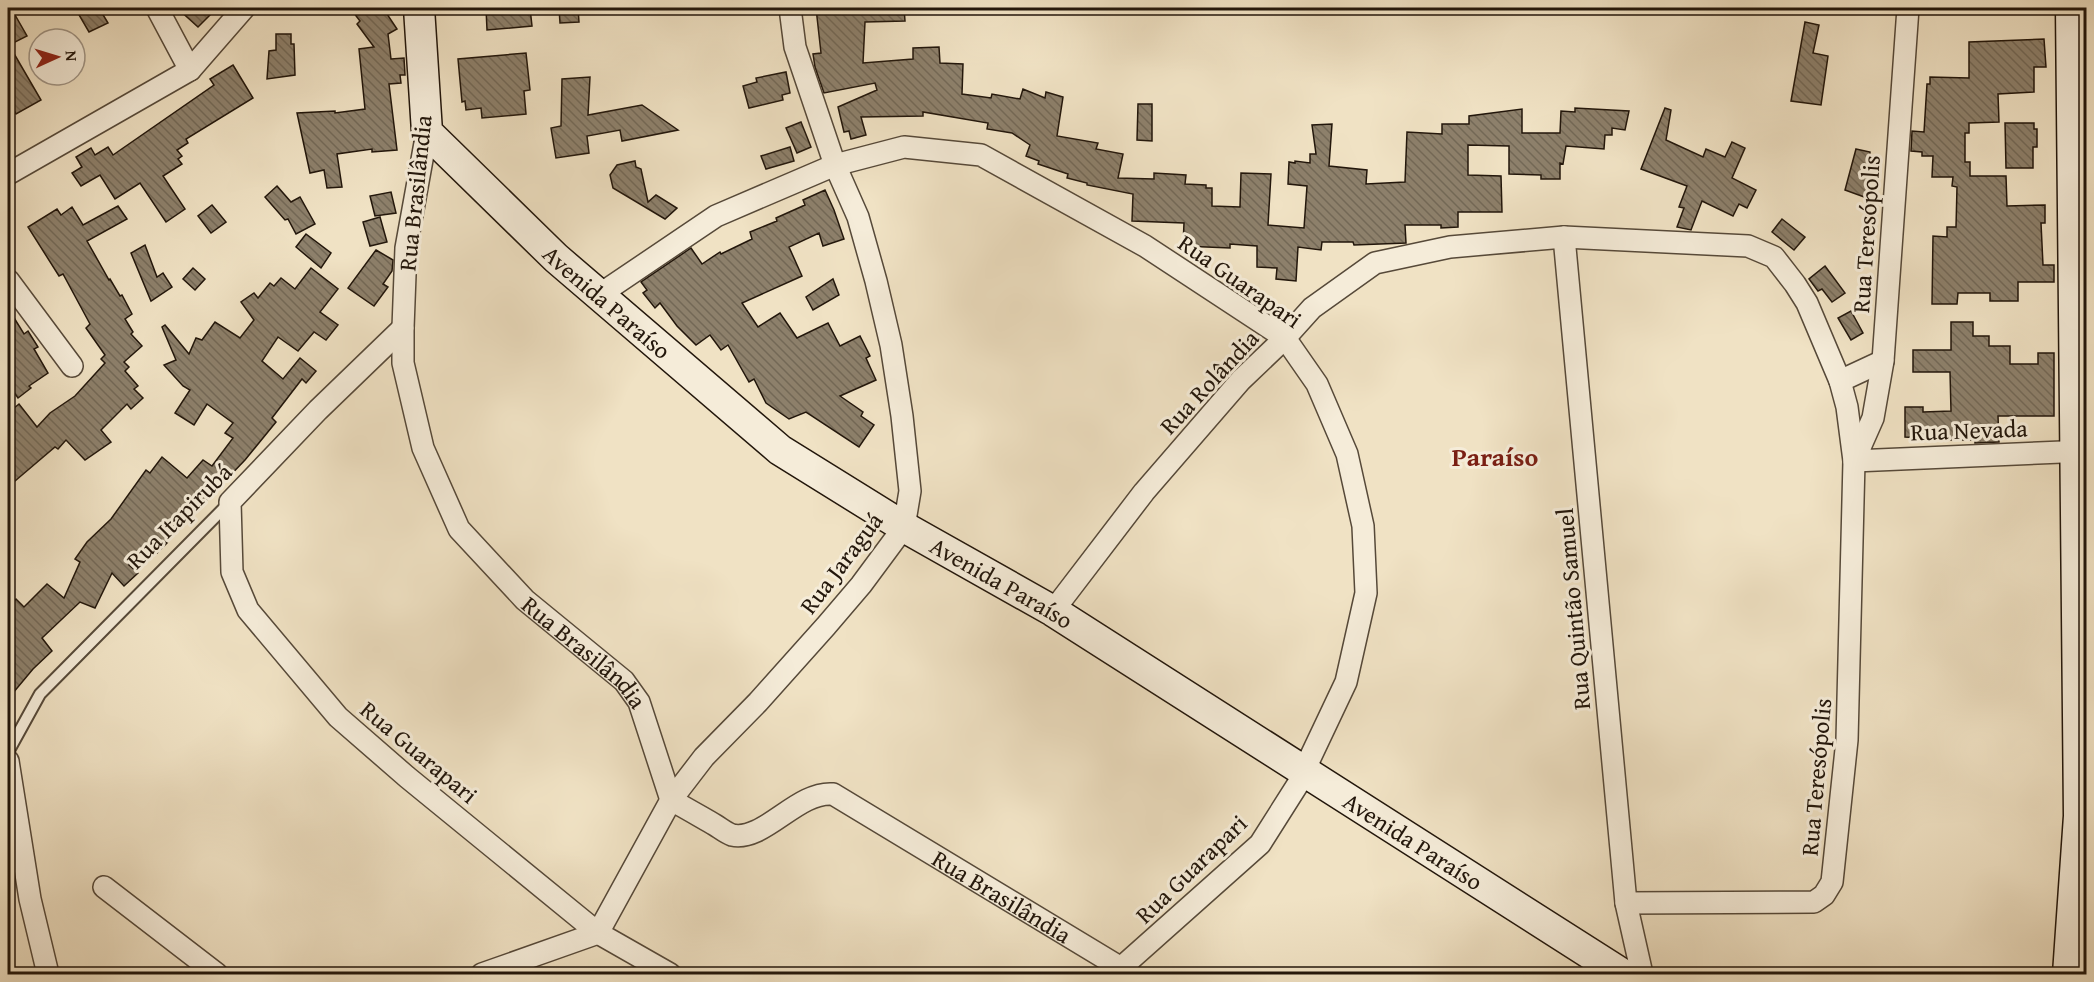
<svg xmlns="http://www.w3.org/2000/svg" width="2094" height="982" font-family="'Gentium Book Plus',serif">
  <style>
    .building { fill: url(#building-back-hatch); stroke: #22160b; stroke-width: 1.5 }
    .lines { fill: none; stroke-linecap: round; stroke-linejoin: round }
    .lane-casing { stroke: #564939; stroke-width: 14 }
    .street-casing { stroke: #564939; stroke-width: 24 }
    .secondary-casing { stroke: #22160b; stroke-width: 33 }
    .lane { stroke: #f5ecd9; stroke-width: 10 }
    .street { stroke: #f5ecd9; stroke-width: 21 }
    .secondary { stroke: #f5ecd9; stroke-width: 30 }
    .labels { text-anchor: middle; dominant-baseline: central; stroke-width: 6; stroke-linejoin: round; paint-order: stroke }
    .street-label { font-size: 24px; fill: #22160b; stroke: #f5ecd9 }
    .neighbourhood-label { font-size: 26px; font-weight: bold; fill: #7a1f14; stroke: #f5ecd9 }
  </style>
  <defs>
    <pattern id="building-back-hatch" width="6" height="6" patternUnits="userSpaceOnUse" patternTransform="scale(1.5)"><rect width="6" height="6" fill="#8d806b"/><path d="M-1 5l2 2M0 0l6 6M5-1l2 2" fill="none" stroke="#736856"/></pattern>
  </defs>
  <rect width="100%" height="100%" fill="#f0e2c4"/>
  <filter id="stains"><feTurbulence type="fractalNoise" baseFrequency=".00333" numOctaves="4"/><feColorMatrix values="0 0 0 0 .2 0 0 0 0 .09 0 0 0 0 .02 0 0 0 .5 -.17"/></filter>
  <radialGradient id="worn" r=".72"><stop offset=".6" stop-color="#630" stop-opacity="0"/><stop offset="1" stop-color="#630" stop-opacity=".3"/></radialGradient>
  <g class="building">
    <polygon points="8,8 11,8 27,36 9,45 41,100 16,114 8,98"/>
    <polygon points="75,8 99,8 108,23 89,32"/>
    <polygon points="177,8 217,8 198,27"/>
    <polygon points="350,8 383,8 397,29 388,34 391,59 404,58 405,75 400,75 401,83 389,84 397,150 372,152 372,149 337,154 342,187 327,188 324,170 310,173 297,113 335,111 335,113 365,109 359,49 374,47 357,24 360,21"/>
    <polygon points="486,8 530,8 532,26 487,30"/>
    <polygon points="559,8 578,8 579,22 560,23"/>
    <polygon points="816,8 904,8 905,21 865,22 863,63 913,59 913,48 939,47 940,63 963,64 962,94 991,98 992,94 1020,99 1023,89 1045,98 1046,92 1063,97 1057,136 1098,143 1096,149 1123,154 1118,178 1154,179 1154,173 1186,175 1185,184 1206,185 1206,188 1212,188 1212,206 1240,207 1241,173 1271,174 1268,225 1304,228 1307,186 1288,184 1289,162 1295,163 1295,161 1310,163 1310,154 1316,154 1312,125 1332,124 1329,166 1367,170 1366,184 1405,182 1407,132 1442,134 1442,124 1469,124 1469,116 1522,109 1522,133 1560,133 1561,111 1575,112 1575,108 1629,111 1625,130 1612,128 1612,135 1605,135 1604,149 1566,146 1563,164 1560,163 1560,179 1541,179 1541,175 1509,174 1509,146 1468,145 1468,175 1501,176 1502,212 1458,212 1458,227 1441,228 1441,225 1405,225 1406,243 1354,245 1353,242 1322,242 1321,250 1298,247 1296,281 1276,279 1277,268 1257,267 1257,246 1230,244 1230,248 1183,246 1184,223 1132,221 1133,194 1087,185 1087,183 1067,178 1068,174 1038,164 1039,161 1026,156 1030,145 1012,133 987,129 988,123 923,112 923,116 861,117 866,135 851,139 849,131 844,132 838,107 877,90 875,83 824,93 815,67 813,54 821,53"/>
    <polygon points="1805,22 1819,25 1813,53 1828,56 1821,105 1791,101"/>
    <polygon points="276,34 291,34 291,44 294,44 295,75 267,79 269,51 276,50"/>
    <polygon points="2044,39 2046,67 2034,67 2034,92 1998,94 1999,122 1969,123 1969,133 1965,133 1965,162 1970,162 1970,176 2006,176 2007,206 2045,205 2045,223 2041,223 2043,265 2054,265 2054,282 2018,282 2018,301 1990,301 1990,293 1958,293 1957,304 1932,304 1933,236 1947,237 1947,227 1956,227 1957,187 1952,186 1953,177 1932,177 1933,156 1922,156 1922,152 1911,151 1912,131 1924,132 1927,84 1930,84 1930,77 1969,78 1969,42"/>
    <polygon points="526,53 530,90 524,91 526,114 482,118 481,108 466,110 465,101 462,102 458,59"/>
    <polygon points="233,65 253,98 186,139 188,143 177,150 182,156 178,159 182,164 163,176 185,209 166,222 140,183 115,199 100,175 81,186 72,173 82,167 76,157 91,148 95,155 108,147 113,155 214,85 210,79"/>
    <polygon points="786,72 790,93 782,95 783,100 749,108 743,86 757,82 756,78"/>
    <polygon points="590,77 588,115 642,105 678,130 622,141 620,130 587,136 589,153 556,158 551,128 561,126 562,79"/>
    <polygon points="1138,104 1152,104 1152,141 1137,140"/>
    <polygon points="1665,108 1671,110 1666,140 1703,157 1706,149 1725,157 1732,142 1745,148 1732,178 1756,190 1747,208 1739,204 1733,216 1702,201 1691,230 1677,227 1684,208 1679,207 1687,186 1641,169"/>
    <polygon points="801,122 811,147 797,153 786,128"/>
    <polygon points="2005,123 2034,123 2034,129 2037,129 2037,147 2033,147 2033,168 2006,168"/>
    <polygon points="790,147 794,161 766,169 761,156"/>
    <polygon points="1856,149 1870,152 1868,174 1869,184 1871,186 1867,198 1845,190"/>
    <polygon points="635,161 636,167 641,169 648,202 656,195 677,208 665,219 613,188 610,175 617,165"/>
    <polygon points="277,186 291,202 300,197 315,224 296,234 288,219 285,220 265,197"/>
    <polygon points="825,190 834,210 844,239 823,246 819,233 789,247 802,276 742,303 758,327 780,313 797,338 828,323 840,346 860,336 870,356 866,358 876,380 840,396 863,412 861,416 874,425 859,447 806,412 789,419 766,403 754,379 749,382 728,345 721,350 710,335 696,345 677,326 660,303 655,308 643,293 647,290 641,282 691,248 702,264 720,252 721,254 752,239 750,232 777,221 776,218 805,205 803,200"/>
    <polygon points="391,192 396,213 375,216 370,196"/>
    <polygon points="212,205 226,222 211,233 198,216"/>
    <polygon points="118,206 127,219 87,241 109,280 110,279 120,296 122,295 132,314 125,319 133,332 131,334 142,346 124,362 129,367 125,371 138,386 134,389 143,398 131,409 127,404 101,430 111,442 85,460 66,440 58,449 55,447 8,487 8,413 19,404 37,427 50,413 75,396 105,363 101,359 105,355 86,328 90,324 63,274 59,276 28,227 57,209 61,215 72,207 83,225"/>
    <polygon points="380,217 387,242 370,246 363,222"/>
    <polygon points="1782,219 1805,237 1794,250 1772,232"/>
    <polygon points="306,234 331,253 321,268 296,247"/>
    <polygon points="145,245 157,277 163,273 172,287 151,301 131,253"/>
    <polygon points="376,250 393,260 392,271 383,284 388,287 374,306 348,288"/>
    <polygon points="1825,266 1845,293 1832,302 1822,289 1818,291 1809,279"/>
    <polygon points="193,268 205,279 195,290 183,279"/>
    <polygon points="311,268 338,289 320,312 338,325 326,340 314,332 298,351 278,337 262,361 283,379 300,358 316,371 306,383 302,379 272,418 276,422 245,460 197,510 193,506 165,542 167,543 157,553 150,547 129,565 138,573 124,586 112,573 95,608 80,602 42,638 52,651 33,669 8,699 8,607 16,599 24,607 47,584 64,598 80,562 75,559 87,542 111,519 146,470 150,473 162,457 187,478 203,460 212,466 233,438 225,433 233,423 207,404 194,425 175,413 190,390 183,386 164,365 176,360 162,327 165,325 189,354 196,338 202,340 215,322 240,338 254,320 241,302 254,293 258,298 270,283 274,286 281,278 295,289"/>
    <polygon points="833,279 839,295 813,310 806,297"/>
    <polygon points="8,308 24,334 28,331 38,347 34,349 48,373 29,386 31,388 18,398 8,384"/>
    <polygon points="1851,311 1863,333 1851,340 1838,318"/>
    <polygon points="1951,322 1973,322 1973,336 1989,336 1989,346 2010,346 2010,364 2038,364 2038,353 2054,353 2054,416 1998,416 1999,442 1975,443 1975,440 1938,440 1938,439 1905,437 1905,407 1923,407 1923,412 1951,411 1950,372 1913,372 1913,350 1951,350"/>
  </g>
  <g class="lines">
    <defs>
      <polyline id="lane" points="8,752 40,694 230,502"/>
      <g id="street">
        <polyline points="157,8 190,70"/>
        <polyline points="1908,8 1883,361 1873,418 1854,461 2086,451"/>
        <path id="s1" d="M427 132 406 248 403 328V363L423 448 459 529 525 600 624 681 639 702 671 800C686 808 701 817 715 825 720 828 726 833 732 835 764 842 797 791 833 794L1131 974"/>
        <polyline points="8,174 190,70 244,8"/>
        <polyline points="1564,237 1626,903 1642,974"/>
        <polyline points="8,280 72,366"/>
        <polyline points="599,295 716,216 835,165 904,147 981,155 1145,246 1285,338 1317,384 1347,454 1363,526 1366,593 1346,682 1310,758 1305,773 1260,844 1114,974"/>
        <polyline points="403,328 318,410 230,502 232,572 248,610 338,717 407,777 598,933 670,974"/>
        <polyline points="1840,381 1883,361"/>
        <polyline points="1053,611 1144,492 1241,380 1285,338 1312,308 1375,263 1450,247 1564,237 1748,246 1774,257 1795,284 1807,303 1840,381 1847,407 1854,461 1847,740 1832,882 1824,895 1814,902 1626,903"/>
        <polyline points="8,761 30,899 48,974"/>
        <polyline points="104,887 217,974"/>
        <polyline points="482,974 598,933 671,800 704,757 758,702 826,626 861,585 904,527 910,491 902,416 891,345 876,281 858,217 835,165 795,47 790,8"/>
      </g>
      <g id="secondary">
        <path id="s2" d="M419 8 427 132 556 258 780 450 904 527 1053 611 1622 974"/>
        <polyline points="2068,974 2079,816 2071,8"/>
      </g>
    </defs>
    <use href="#lane" class="lane-casing"/>
    <use href="#street" class="street-casing"/>
    <use href="#secondary" class="secondary-casing"/>
    <use href="#lane" class="lane"/>
    <use href="#street" class="street"/>
    <use href="#secondary" class="secondary"/>
  </g>
  <g class="labels">
    <g class="street-label">
      <text transform="translate(415 193) rotate(-84)">Rua Brasilândia</text>
      <text transform="translate(1866 234) rotate(-86)">Rua Teresópolis</text>
      <text transform="translate(1240 281) rotate(35)">Rua Guarapari</text>
      <text stroke="none"><textPath href="#s2" startOffset="372">Avenida Paraíso</textPath></text>
      <text transform="translate(1209 382) rotate(-47)">Rua Rolândia</text>
      <text transform="translate(1969 430) rotate(-2)">Rua Nevada</text>
      <text transform="translate(179 516) rotate(-45)">Rua Itapirubá</text>
      <text transform="translate(841 563) rotate(-53)">Rua Jaraguá</text>
      <text stroke="none"><textPath href="#s2" startOffset="858">Avenida Paraíso</textPath></text>
      <text transform="translate(1573 609) rotate(-95)">Rua Quintão Samuel</text>
      <text stroke="none"><textPath href="#s1" startOffset="585">Rua Brasilândia</textPath></text>
      <text transform="translate(419 752) rotate(40)">Rua Guarapari</text>
      <text transform="translate(1816 777) rotate(-85)">Rua Teresópolis</text>
      <text stroke="none"><textPath href="#s2" startOffset="1344">Avenida Paraíso</textPath></text>
      <text transform="translate(1191 869) rotate(-44)">Rua Guarapari</text>
      <text stroke="none"><textPath href="#s1" startOffset="1142">Rua Brasilândia</textPath></text>
    </g>
    <g class="neighbourhood-label">
      <text x="1495" y="456">Paraíso</text>
    </g>
  </g>
  <rect width="2094" height="982" fill="none" stroke="#f0e2c4" stroke-width="30"/>
  <rect x="9" y="9" width="2076" height="964" fill="none" stroke="#22160b" stroke-width="3"/>
  <rect x="15" y="15" width="2064" height="952" fill="none" stroke="#22160b" stroke-width="1.5"/>
  <g transform="translate(57 57) rotate(86)"><circle r="28" fill="#f5ecd9" stroke="#a19687" stroke-width="1.5"/>
  <path d="M0-4.5L10 22L0 15L-10 22Z" fill="#8f2418"/>
  <text y="-9" font-size="16" font-weight="bold" text-anchor="middle" fill="#22160b">N</text>
  </g>
  <rect width="100%" height="100%" filter="url(#stains)"/>
  <rect width="100%" height="100%" fill="url(#worn)"/>
</svg>
